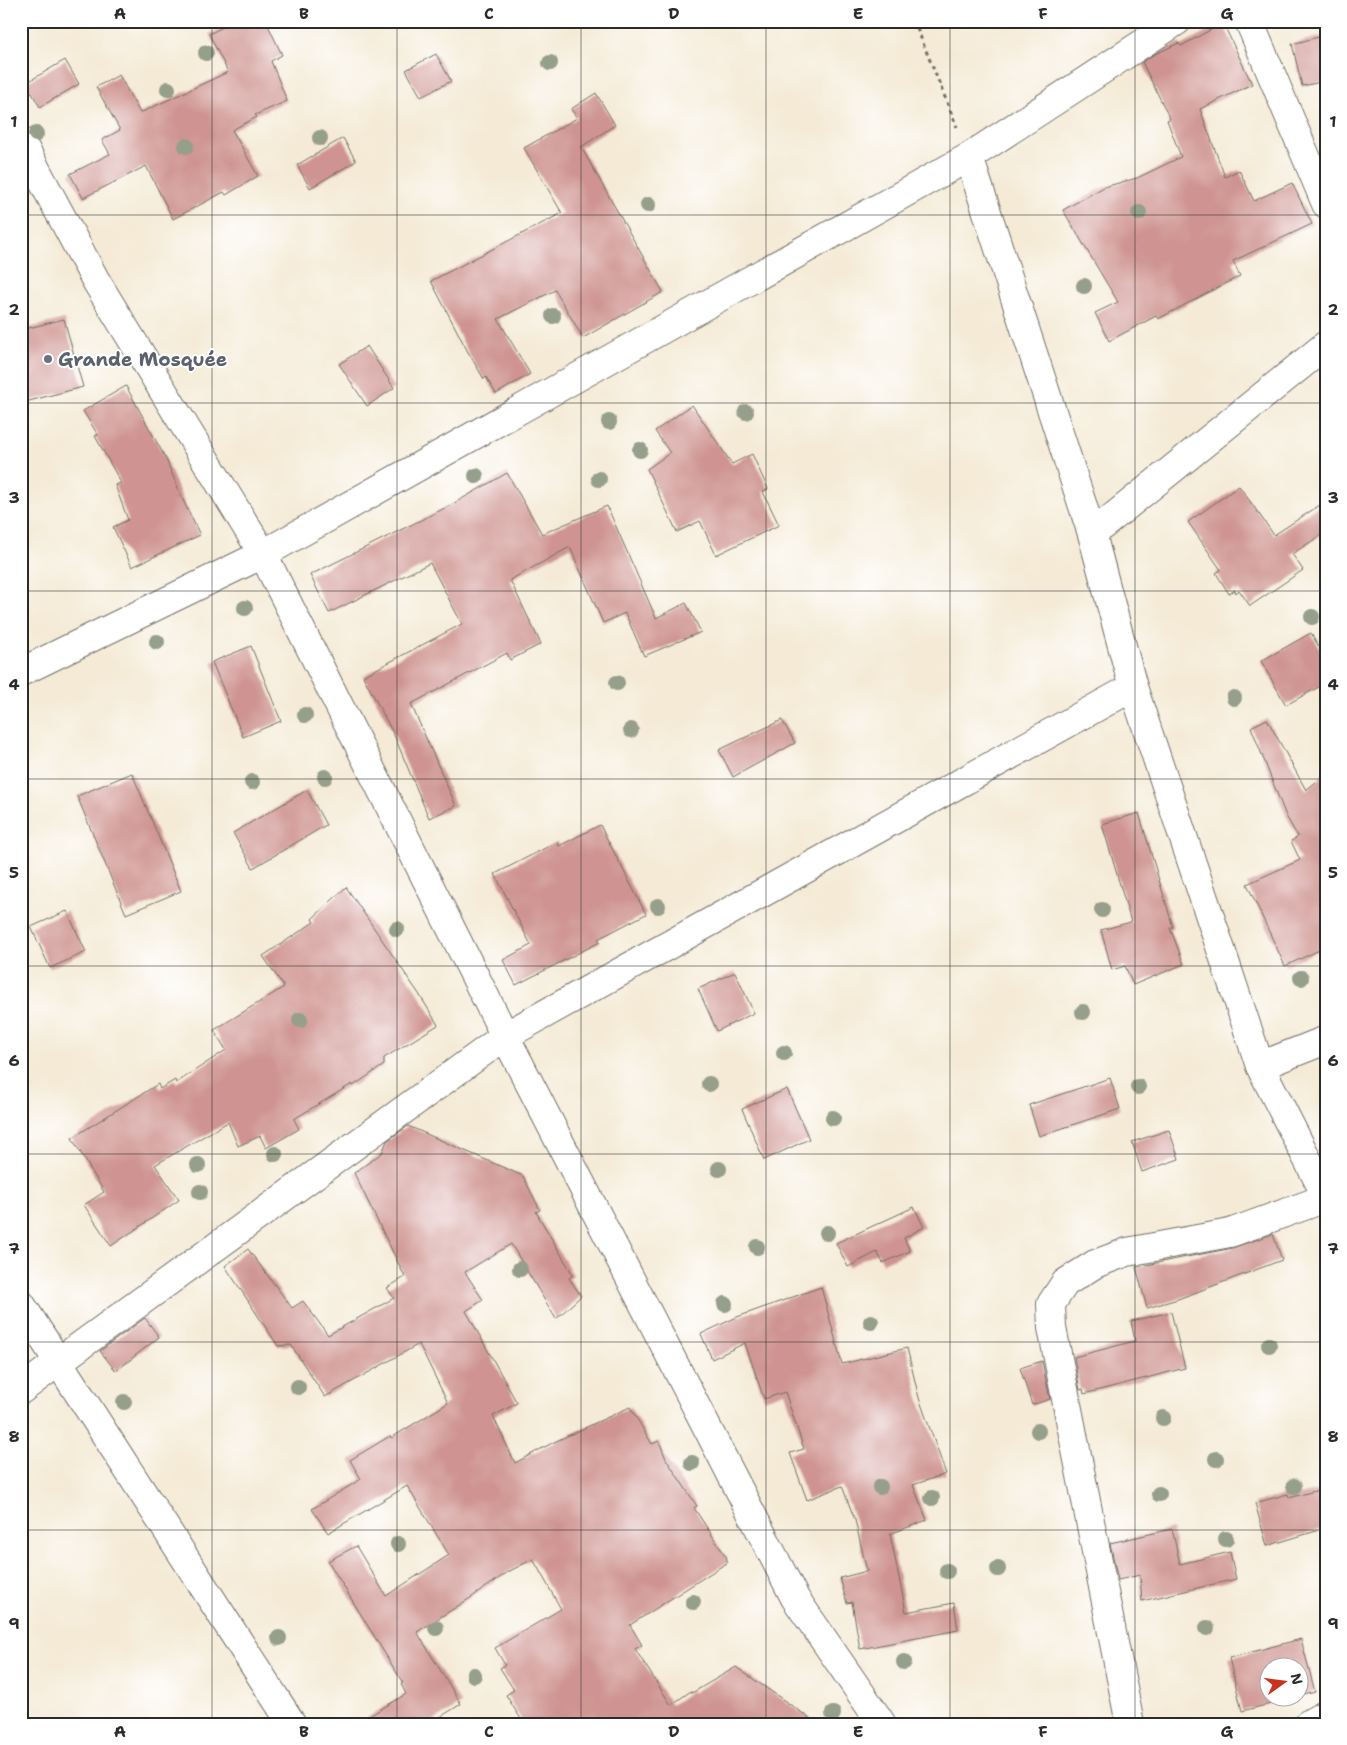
<svg xmlns="http://www.w3.org/2000/svg" width="1347" height="1745" font-family="'Shantell Sans',sans-serif">
  <style>
    .building { fill: #cf9491 }
    .lines { fill: none; stroke-linecap: round; stroke-linejoin: round }
    .minor-casing { stroke: #716e66; stroke-width: 30 }
    .path { stroke: #716e66; stroke-width: 3; stroke-dasharray: 4 4; stroke-linecap: butt }
    .minor { stroke: #fff; stroke-width: 28 }
    .tree { fill: #969f8b }
    .grid { fill: none; stroke: #2b2b2b; stroke-width: 1; stroke-opacity: 0.55 }
    .worship-dot { fill: #6b7280; stroke: #fff; stroke-width: 2 }
    .labels { text-anchor: middle; dominant-baseline: central; stroke-width: 4; stroke-linejoin: round; paint-order: stroke }
    .worship-label { font-size: 19px; font-weight: bold; fill: #5b616d; stroke: #fff; text-anchor: start }
    .neatline { fill: none; stroke: #2b2b2b; stroke-width: 2 }
    .grid-label { font-size: 16px; text-anchor: middle; font-weight: bold; fill: #2b2b2b }
  </style>
  <rect width="100%" height="100%" fill="#fff"/>
  <filter id="ink" filterUnits="userSpaceOnUse"><feTurbulence type="fractalNoise" baseFrequency=".02" numOctaves="2"/><feDisplacementMap in="SourceGraphic" scale="10" xChannelSelector="R" yChannelSelector="G"/><feConvolveMatrix kernelMatrix="1 2 1 2 8 2 1 2 1" color-interpolation-filters="sRGB"/></filter>
  <filter id="wash" filterUnits="userSpaceOnUse"><feTurbulence type="fractalNoise" baseFrequency=".0096" numOctaves="4" result="noise"/><feDisplacementMap in="SourceGraphic" scale="20" xChannelSelector="R" yChannelSelector="G"/><feGaussianBlur stdDeviation="1.12" result="paint"/><feColorMatrix in="noise" values="0 0 0 0 0 0 0 0 0 0 0 0 0 0 0 0 0 1.4 0 .05"/><feComposite in="paint" operator="in"/></filter>
  <g filter="url(#wash)">
    <rect width="100%" height="100%" fill="#f4ead5"/>
    <g id="blocks">
      <g class="building">
        <polygon points="235,21 266,21 282,55 271,61 287,101 255,115 257,117 232,130 258,176 226,195 224,192 173,219 146,166 83,198 70,174 110,154 102,140 120,130 96,87 119,75 140,113 228,72 209,34"/>
        <polygon points="1223,23 1252,84 1200,109 1225,177 1239,170 1254,201 1292,183 1312,224 1233,261 1240,276 1158,319 1156,316 1109,341 1095,313 1118,302 1063,210 1104,187 1137,178 1181,157 1167,120 1170,119 1142,62 1153,55 1179,43 1181,46"/>
        <polygon points="1326,35 1326,81 1302,86 1292,44"/>
        <polygon points="436,54 451,81 421,97 406,70"/>
        <polygon points="65,60 79,84 40,107 26,83"/>
        <polygon points="596,93 615,125 581,147 663,292 583,338 555,290 498,319 530,374 496,394 486,377 484,379 468,352 431,281 562,213 524,148 577,118 571,109"/>
        <polygon points="343,138 356,161 310,188 297,165"/>
        <polygon points="64,319 83,387 21,403 21,330"/>
        <polygon points="367,346 394,388 367,406 339,364"/>
        <polygon points="126,386 166,459 181,496 200,535 132,567 113,527 128,520 115,485 121,483 95,436 98,435 83,411"/>
        <polygon points="692,405 732,464 752,454 768,489 763,492 779,525 716,555 700,521 677,532 647,469 670,453 655,431"/>
        <polygon points="507,473 542,534 607,506 656,618 686,603 701,632 644,656 625,613 603,623 570,547 510,580 541,644 510,660 507,653 411,704 456,806 429,818 394,735 363,676 462,624 430,563 329,613 310,575 451,505"/>
        <polygon points="1239,486 1274,535 1326,501 1326,532 1292,554 1303,570 1250,606 1239,590 1236,593 1235,590 1229,594 1216,573 1221,570 1188,522"/>
        <polygon points="1311,633 1326,659 1326,683 1286,705 1261,661"/>
        <polygon points="251,646 281,721 243,737 212,662"/>
        <polygon points="1267,719 1306,790 1326,774 1326,947 1285,966 1247,884 1300,860 1291,841 1298,837 1286,816 1251,727"/>
        <polygon points="782,720 795,743 733,777 719,750"/>
        <polygon points="132,773 181,891 126,914 77,796"/>
        <polygon points="307,790 326,825 253,868 233,833"/>
        <polygon points="1139,813 1173,927 1170,928 1184,964 1133,985 1125,966 1112,970 1101,930 1131,922 1102,824"/>
        <polygon points="600,825 646,914 598,939 600,942 516,985 503,960 531,945 495,874 557,842 559,846"/>
        <polygon points="346,887 419,994 438,1025 384,1058 384,1065 353,1086 352,1084 294,1119 299,1129 266,1148 260,1136 238,1146 228,1122 155,1165 179,1200 111,1246 84,1205 104,1192 72,1138 158,1084 160,1089 175,1080 176,1083 226,1050 214,1030 284,987 263,956 314,922 312,919"/>
        <polygon points="67,911 86,952 50,968 31,927"/>
        <polygon points="735,972 754,1013 717,1031 698,989"/>
        <polygon points="1110,1078 1120,1109 1039,1136 1029,1105"/>
        <polygon points="787,1089 809,1139 764,1160 742,1109"/>
        <polygon points="408,1126 523,1176 540,1210 536,1212 573,1275 569,1278 581,1296 556,1319 511,1244 465,1272 483,1300 466,1311 517,1403 493,1416 515,1463 552,1443 630,1407 652,1444 659,1441 666,1459 697,1506 694,1508 727,1558 726,1559 728,1562 630,1625 642,1645 635,1649 671,1705 691,1691 692,1693 736,1667 818,1724 524,1724 506,1695 514,1690 500,1668 505,1665 495,1648 561,1609 533,1559 508,1572 472,1597 417,1632 461,1704 429,1724 356,1724 406,1694 401,1684 403,1683 328,1561 356,1546 386,1596 449,1555 407,1486 328,1533 312,1509 361,1479 350,1460 390,1436 391,1438 448,1403 419,1344 325,1397 291,1345 278,1346 225,1266 248,1249 292,1308 303,1301 328,1335 394,1298 387,1288 405,1277 354,1173 382,1153 387,1141"/>
        <polygon points="1169,1130 1179,1159 1142,1172 1132,1142"/>
        <polygon points="914,1207 924,1227 904,1238 910,1251 883,1263 877,1252 848,1267 836,1243"/>
        <polygon points="1273,1234 1282,1260 1178,1299 1147,1308 1136,1267 1233,1248"/>
        <polygon points="821,1287 842,1364 907,1348 919,1398 946,1474 913,1485 927,1520 890,1534 906,1612 954,1603 958,1630 860,1649 852,1602 847,1603 840,1578 867,1571 855,1520 842,1486 807,1500 790,1453 804,1449 785,1392 764,1399 745,1343 712,1359 701,1334 737,1317"/>
        <polygon points="1171,1312 1185,1368 1084,1394 1083,1389 1080,1390 1074,1357 1135,1341 1131,1321"/>
        <polygon points="145,1318 159,1337 116,1371 100,1351"/>
        <polygon points="1042,1361 1050,1399 1032,1405 1020,1368"/>
        <polygon points="1326,1488 1326,1528 1267,1546 1255,1503 1288,1494 1289,1498"/>
        <polygon points="1172,1529 1180,1564 1230,1552 1236,1579 1142,1601 1140,1575 1118,1580 1110,1543"/>
        <polygon points="1301,1639 1315,1692 1300,1696 1300,1668 1270,1668 1270,1698 1294,1698 1242,1711 1229,1658"/>
      </g>
    </g>
  </g>
  <g filter="url(#ink)">
    <use href="#blocks" fill-opacity="0" stroke="#716e66" stroke-width="1"/>
    <g class="lines">
      <defs>
        <g id="minor">
          <polyline points="1249,21 1326,204"/>
          <polyline points="21,141 96,281 263,554 505,1036 795,1598 882,1724"/>
          <polyline points="969,157 1092,534 1133,687 1260,1066 1326,1196"/>
          <polyline points="1092,534 1326,345"/>
          <polyline points="21,672 263,554 969,157 1177,21"/>
          <polyline points="1260,1066 1326,1040"/>
          <polyline points="21,1304 292,1724"/>
          <polyline points="21,1390 58,1362 505,1036 1133,687"/>
          <polyline points="1130,1724 1052,1328 1051,1304 1065,1283 1095,1264 1127,1252 1230,1233 1326,1198"/>
          <polyline points="1308,1724 1326,1714"/>
        </g>
      </defs>
      <use href="#minor" class="minor-casing"/>
      <polyline class="path" points="914,21 957,127"/>
      <use href="#minor" class="minor"/>
    </g>
    <g class="tree">
      <circle cx="206" cy="53" r="8"/>
      <circle cx="550" cy="63" r="8"/>
      <circle cx="168" cy="89" r="8"/>
      <circle cx="36" cy="134" r="8"/>
      <circle cx="320" cy="138" r="8"/>
      <circle cx="186" cy="146" r="8"/>
      <circle cx="648" cy="205" r="8"/>
      <circle cx="1139" cy="213" r="8"/>
      <circle cx="1084" cy="286" r="8"/>
      <circle cx="553" cy="316" r="8"/>
      <circle cx="746" cy="412" r="8"/>
      <circle cx="609" cy="422" r="8"/>
      <circle cx="640" cy="450" r="8"/>
      <circle cx="476" cy="476" r="8"/>
      <circle cx="599" cy="479" r="8"/>
      <circle cx="245" cy="608" r="8"/>
      <circle cx="1312" cy="617" r="8"/>
      <circle cx="157" cy="642" r="8"/>
      <circle cx="617" cy="683" r="8"/>
      <circle cx="1234" cy="698" r="8"/>
      <circle cx="305" cy="715" r="8"/>
      <circle cx="631" cy="730" r="8"/>
      <circle cx="325" cy="777" r="8"/>
      <circle cx="252" cy="782" r="8"/>
      <circle cx="658" cy="906" r="8"/>
      <circle cx="1102" cy="910" r="8"/>
      <circle cx="397" cy="929" r="8"/>
      <circle cx="1301" cy="978" r="8"/>
      <circle cx="1083" cy="1012" r="8"/>
      <circle cx="300" cy="1020" r="8"/>
      <circle cx="784" cy="1053" r="8"/>
      <circle cx="709" cy="1084" r="8"/>
      <circle cx="1138" cy="1087" r="8"/>
      <circle cx="833" cy="1118" r="8"/>
      <circle cx="275" cy="1154" r="8"/>
      <circle cx="198" cy="1165" r="8"/>
      <circle cx="719" cy="1169" r="8"/>
      <circle cx="200" cy="1192" r="8"/>
      <circle cx="827" cy="1233" r="8"/>
      <circle cx="757" cy="1247" r="8"/>
      <circle cx="520" cy="1269" r="8"/>
      <circle cx="725" cy="1304" r="8"/>
      <circle cx="871" cy="1322" r="8"/>
      <circle cx="1269" cy="1345" r="8"/>
      <circle cx="298" cy="1387" r="8"/>
      <circle cx="124" cy="1402" r="8"/>
      <circle cx="1163" cy="1418" r="8"/>
      <circle cx="1038" cy="1431" r="8"/>
      <circle cx="1216" cy="1459" r="8"/>
      <circle cx="692" cy="1463" r="8"/>
      <circle cx="1294" cy="1486" r="8"/>
      <circle cx="880" cy="1487" r="8"/>
      <circle cx="1159" cy="1494" r="8"/>
      <circle cx="932" cy="1498" r="8"/>
      <circle cx="1226" cy="1539" r="8"/>
      <circle cx="398" cy="1544" r="8"/>
      <circle cx="998" cy="1569" r="8"/>
      <circle cx="947" cy="1571" r="8"/>
      <circle cx="693" cy="1602" r="8"/>
      <circle cx="436" cy="1628" r="8"/>
      <circle cx="1207" cy="1628" r="8"/>
      <circle cx="279" cy="1638" r="8"/>
      <circle cx="904" cy="1662" r="8"/>
      <circle cx="474" cy="1675" r="8"/>
      <circle cx="833" cy="1714" r="8"/>
    </g>
  </g>
  <path class="grid" d="M212 21V1724M397 21V1724M581 21V1724M766 21V1724M950 21V1724M1135 21V1724M21 215H1326M21 403H1326M21 591H1326M21 779H1326M21 966H1326M21 1154H1326M21 1342H1326M21 1530H1326"/>
  <circle class="worship-dot" cx="48" cy="359" r="5"/>
  <g class="labels">
    <g class="worship-label">
      <text x="58" y="359">Grande Mosquée</text>
    </g>
  </g>
  <rect width="1347" height="1745" fill="none" stroke="#fff" stroke-width="55"/>
  <g transform="translate(1284 1682) rotate(76)"><circle r="24" fill="#ffffff" stroke="#aaaaaa"/>
  <path d="M0-4L9 19L0 12L-9 19Z" fill="#c8321e"/>
  <text y="-8" font-size="14" font-weight="bold" text-anchor="middle" fill="#2b2b2b">N</text>
  </g>
  <rect x="28" y="28" width="1292" height="1690" class="neatline"/>
  <g class="grid-label">
    <text x="120" y="19">A</text>
    <text x="304" y="19">B</text>
    <text x="489" y="19">C</text>
    <text x="674" y="19">D</text>
    <text x="858" y="19">E</text>
    <text x="1043" y="19">F</text>
    <text x="1227" y="19">G</text>
    <text x="14" y="127">1</text>
    <text x="1333" y="127">1</text>
    <text x="14" y="315">2</text>
    <text x="1333" y="315">2</text>
    <text x="14" y="503">3</text>
    <text x="1333" y="503">3</text>
    <text x="14" y="690">4</text>
    <text x="1333" y="690">4</text>
    <text x="14" y="878">5</text>
    <text x="1333" y="878">5</text>
    <text x="14" y="1066">6</text>
    <text x="1333" y="1066">6</text>
    <text x="14" y="1254">7</text>
    <text x="1333" y="1254">7</text>
    <text x="14" y="1442">8</text>
    <text x="1333" y="1442">8</text>
    <text x="14" y="1629">9</text>
    <text x="1333" y="1629">9</text>
    <text x="120" y="1737">A</text>
    <text x="304" y="1737">B</text>
    <text x="489" y="1737">C</text>
    <text x="674" y="1737">D</text>
    <text x="858" y="1737">E</text>
    <text x="1043" y="1737">F</text>
    <text x="1227" y="1737">G</text>
  </g>
</svg>
